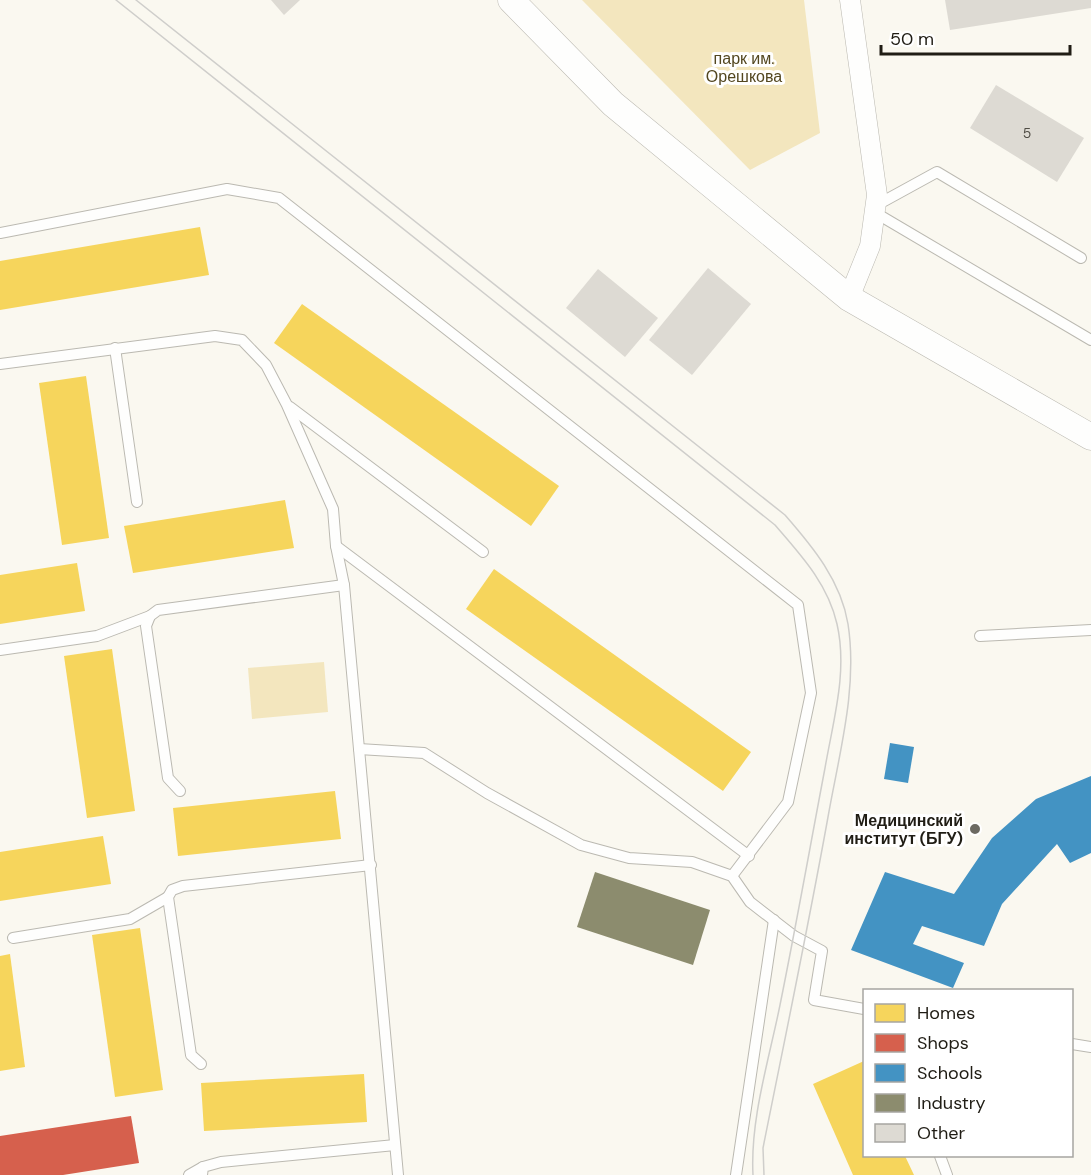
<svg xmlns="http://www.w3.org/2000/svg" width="1091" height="1175" font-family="'DM Sans',sans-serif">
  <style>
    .green { fill: #f3e6be }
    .homes { fill: #f6d55c }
    .shops { fill: #d6604d }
    .schools { fill: #4393c3 }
    .industry { fill: #8c8c6e }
    .building { fill: #dddad3 }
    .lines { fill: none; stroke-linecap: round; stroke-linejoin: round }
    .service-casing { stroke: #bbb9b1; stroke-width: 12 }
    .minor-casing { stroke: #bbb9b1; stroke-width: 21 }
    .tertiary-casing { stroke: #bbb9b1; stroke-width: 27 }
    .service { stroke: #fefefd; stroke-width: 10 }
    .minor { stroke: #fefefd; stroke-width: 20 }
    .tertiary { stroke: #fefefd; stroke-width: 26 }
    .tram { stroke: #cfcecb; stroke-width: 1.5 }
    .poi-dot { fill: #6c6a62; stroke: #fff; stroke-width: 2 }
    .labels { text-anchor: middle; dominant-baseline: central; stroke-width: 6; stroke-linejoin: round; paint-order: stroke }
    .number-label { font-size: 14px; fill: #4f4c44 }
    .park-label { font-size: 16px; fill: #534720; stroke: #fff }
    .poi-label { font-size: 16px; font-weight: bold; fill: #201d15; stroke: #fff; text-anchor: end }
  </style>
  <rect width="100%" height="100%" fill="#faf8f0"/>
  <g class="green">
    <polygon points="582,0 804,0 820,133 750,170"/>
    <polygon points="324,662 328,712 252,719 248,668"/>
  </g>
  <g class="homes">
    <polygon points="200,227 209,275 0,310 0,261"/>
    <polygon points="302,304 559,486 531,526 274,343"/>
    <polygon points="86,376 109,538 62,545 39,383"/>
    <polygon points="285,500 294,548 133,573 124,526"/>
    <polygon points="77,563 85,611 0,624 0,575"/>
    <polygon points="494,569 751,752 723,791 466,609"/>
    <polygon points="112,649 135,811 87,818 64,656"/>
    <polygon points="335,791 341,839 178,856 173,808"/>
    <polygon points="103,836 111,884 0,901 0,852"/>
    <polygon points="140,928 163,1090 115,1097 92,935"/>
    <polygon points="10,954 25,1067 0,1071 0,956"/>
    <polygon points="864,1061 864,1156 905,1156 914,1175 853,1175 813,1084"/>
    <polygon points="364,1074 367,1122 204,1131 201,1083"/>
  </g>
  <polygon class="shops" points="131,1116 139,1163 63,1175 0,1175 0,1136"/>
  <g class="schools">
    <polygon points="890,743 914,747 908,783 884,779"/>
    <polygon points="1091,776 1091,853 1070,863 1057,844 1002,904 984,946 922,926 913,944 964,963 953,988 851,950 885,872 954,894 992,838 1036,799"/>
  </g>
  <polygon class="industry" points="595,872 710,910 693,965 577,927"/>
  <g class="building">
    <polygon points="271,0 300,0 284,15"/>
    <polygon points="945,0 1091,0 1091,8 950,30"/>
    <polygon points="996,85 1084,138 1057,182 970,128"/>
    <polygon points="708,268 751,304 692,375 649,340"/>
    <polygon points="598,269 658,318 625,357 566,308"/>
  </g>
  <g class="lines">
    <defs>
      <g id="service">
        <polyline points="875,206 937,172 1081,258"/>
        <polyline points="874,212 1091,340"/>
        <polyline points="0,233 227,189 279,198 798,605 811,693 788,802 732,876"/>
        <polyline points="115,348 137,502"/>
        <polyline points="0,364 215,336 242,340 266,365 287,405 333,509 336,546 344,585 398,1175"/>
        <polyline points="290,407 483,552"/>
        <polyline points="336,546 749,856"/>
        <polyline points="980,636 1091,630"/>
        <polyline points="0,650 97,636 150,616"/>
        <polyline points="359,749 424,753 487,793 581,845 629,858 692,862 732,876 750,902 794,936 822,951 814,1000 864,1009"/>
        <polyline points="180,791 168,778 146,626 150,616 158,610 344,585"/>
        <polyline points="13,938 130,919 168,897"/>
        <polyline points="1072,1044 1091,1047"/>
        <polyline points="201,1064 191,1055 168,897 172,890 183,886 371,865"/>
        <polyline points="940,1156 947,1175"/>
        <polyline points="189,1175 203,1167"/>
        <polyline points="202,1175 203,1167 221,1162 395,1145"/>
        <polyline points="736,1175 774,920"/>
      </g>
      <polyline id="minor" points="849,298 870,246 877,195 850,0"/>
      <polyline id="tertiary" points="511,0 613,104 849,298 1091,437"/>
    </defs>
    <use href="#service" class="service-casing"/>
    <use href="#minor" class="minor-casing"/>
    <use href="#tertiary" class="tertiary-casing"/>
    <use href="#service" class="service"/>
    <use href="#minor" class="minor"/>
    <use href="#tertiary" class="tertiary"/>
    <g class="tram">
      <path d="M116 0 775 525C801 555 828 584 837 624 848 672 833 721 825 768 810 847 796 926 780 1005 769 1060 750 1119 753 1175"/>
      <path d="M136 0 785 515C813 547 841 581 848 624 858 688 839 754 828 817 808 928 785 1038 763 1148L764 1175"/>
    </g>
  </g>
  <circle class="poi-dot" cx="975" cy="829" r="6"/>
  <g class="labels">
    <g class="number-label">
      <text x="1027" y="133">5</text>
    </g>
    <g class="park-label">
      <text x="744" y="58">парк им.<tspan x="744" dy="18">Орешкова</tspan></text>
    </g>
    <g class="poi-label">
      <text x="963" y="820">Медицинский<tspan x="963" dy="18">институт (БГУ)</tspan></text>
    </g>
  </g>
  <rect x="863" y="989" width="210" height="168" fill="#ffffff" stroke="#a6a5a1" stroke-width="1.5"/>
  <rect x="875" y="1004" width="30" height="18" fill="#f6d55c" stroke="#a6a5a1" stroke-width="1.5"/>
  <text x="917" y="1019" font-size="18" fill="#201d15">Homes</text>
  <rect x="875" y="1034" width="30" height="18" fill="#d6604d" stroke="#a6a5a1" stroke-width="1.5"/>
  <text x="917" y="1049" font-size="18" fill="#201d15">Shops</text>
  <rect x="875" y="1064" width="30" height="18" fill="#4393c3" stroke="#a6a5a1" stroke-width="1.5"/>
  <text x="917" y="1079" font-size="18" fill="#201d15">Schools</text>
  <rect x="875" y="1094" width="30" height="18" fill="#8c8c6e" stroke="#a6a5a1" stroke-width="1.5"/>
  <text x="917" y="1109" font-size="18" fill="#201d15">Industry</text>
  <rect x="875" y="1124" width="30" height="18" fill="#dddad3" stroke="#a6a5a1" stroke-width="1.5"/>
  <text x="917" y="1139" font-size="18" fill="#201d15">Other</text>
  <path d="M881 45v9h189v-9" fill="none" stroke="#201d15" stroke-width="3"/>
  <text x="890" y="45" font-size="18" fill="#201d15" stroke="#ffffff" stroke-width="4.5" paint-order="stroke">50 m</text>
</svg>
